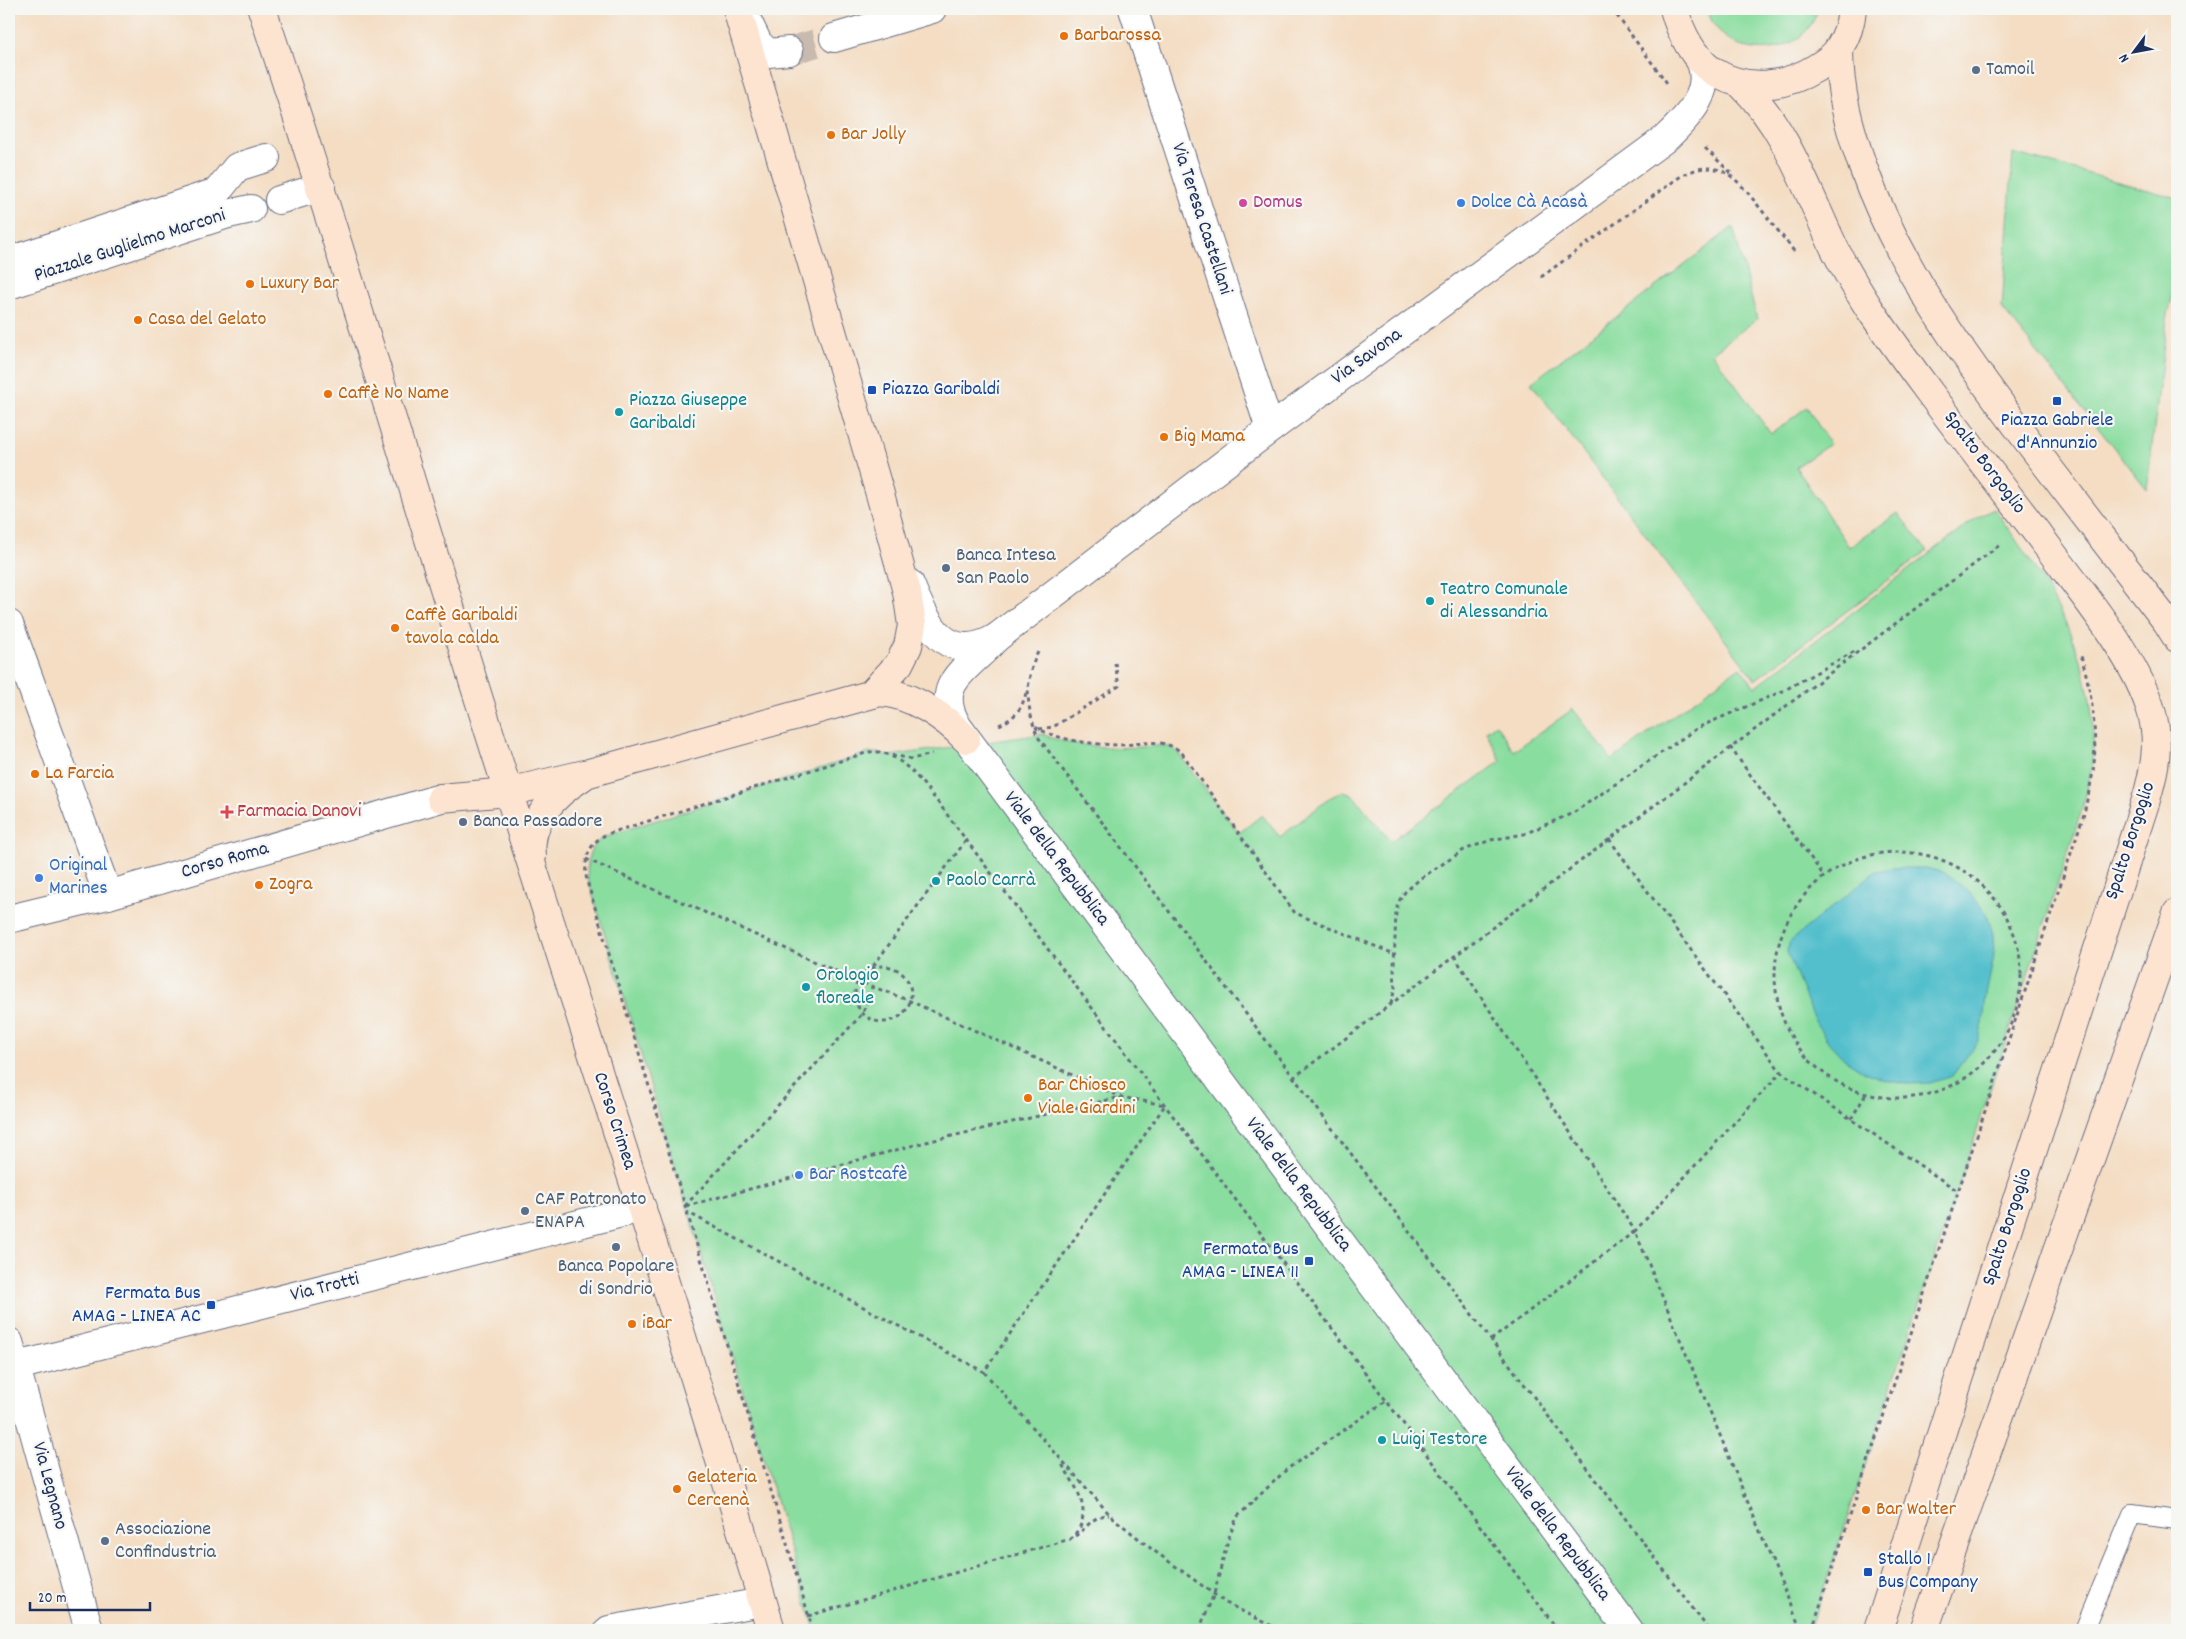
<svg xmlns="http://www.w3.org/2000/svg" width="2186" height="1639" font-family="Dekko,sans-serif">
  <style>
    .green { fill: #89dd9f; stroke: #52867e }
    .water { fill: #52bfcc; stroke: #367795 }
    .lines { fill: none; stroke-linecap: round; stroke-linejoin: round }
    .street-tunnel { stroke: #c9baaf; stroke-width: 28; stroke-dasharray: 28 14; stroke-linecap: butt }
    .lane-casing { stroke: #676c81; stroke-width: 20 }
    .street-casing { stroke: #676c81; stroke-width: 30 }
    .secondary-casing { stroke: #676c81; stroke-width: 30 }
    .path { stroke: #676c81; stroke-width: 3; stroke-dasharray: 4 4; stroke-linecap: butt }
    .lane { stroke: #fff; stroke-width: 18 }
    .street { stroke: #fff; stroke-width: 28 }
    .secondary { stroke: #fde4d1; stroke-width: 28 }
    .food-dot { fill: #e8710a; stroke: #f6f6f2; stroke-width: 2 }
    .service-dot { fill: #5c6f8a; stroke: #f6f6f2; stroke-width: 2 }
    .hotel-dot { fill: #d1479c; stroke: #f6f6f2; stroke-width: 2 }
    .shop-dot { fill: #3f7fe0; stroke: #f6f6f2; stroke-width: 2 }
    .transit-dot { fill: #1a4fb4; stroke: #f6f6f2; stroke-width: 2 }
    .culture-dot { fill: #0f9aa8; stroke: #f6f6f2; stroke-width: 2 }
    .health-dot { fill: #e0444e; stroke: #f6f6f2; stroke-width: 2 }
    .labels { text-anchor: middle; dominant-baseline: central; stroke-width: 4.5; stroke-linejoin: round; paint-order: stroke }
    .food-label { font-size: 20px; fill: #c56008; stroke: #f6f6f2; text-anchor: start }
    .service-label { font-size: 20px; fill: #4e5e75; stroke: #f6f6f2; text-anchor: start }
    .hotel-label { font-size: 20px; fill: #b23c85; stroke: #f6f6f2; text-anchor: start }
    .shop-label { font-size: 20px; fill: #366cbe; stroke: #f6f6f2; text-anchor: start }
    .street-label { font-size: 20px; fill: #1b2f5e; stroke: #f6f6f2 }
    .transit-label { font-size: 20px; fill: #164399; stroke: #f6f6f2; text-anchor: start }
    .culture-label { font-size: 20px; fill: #0d838f; stroke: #f6f6f2; text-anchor: start }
    .health-label { font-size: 20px; fill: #be3a42; stroke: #f6f6f2; text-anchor: start }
  </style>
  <rect width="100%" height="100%" fill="#f6f6f2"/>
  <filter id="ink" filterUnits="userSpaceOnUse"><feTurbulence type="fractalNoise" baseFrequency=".02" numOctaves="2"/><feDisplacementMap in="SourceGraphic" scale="10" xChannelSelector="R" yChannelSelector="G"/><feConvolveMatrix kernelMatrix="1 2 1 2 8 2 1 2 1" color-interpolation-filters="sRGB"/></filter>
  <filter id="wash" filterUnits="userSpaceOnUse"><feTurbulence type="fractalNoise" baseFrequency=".0096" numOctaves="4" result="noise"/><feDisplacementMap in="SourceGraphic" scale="20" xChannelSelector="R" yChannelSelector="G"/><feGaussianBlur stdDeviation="1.12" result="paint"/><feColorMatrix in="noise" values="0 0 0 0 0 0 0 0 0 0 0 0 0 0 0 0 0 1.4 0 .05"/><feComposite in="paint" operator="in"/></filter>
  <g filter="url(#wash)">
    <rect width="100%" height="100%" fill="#f4ddc3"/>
    <g class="green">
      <path d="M1707 9H1818C1803 63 1722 63 1707 9Z"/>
      <polygon points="2013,153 2177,198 2177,278 2167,319 2147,489 2002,308"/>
      <polygon points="1733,227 1757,319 1712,353 1771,434 1807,407 1830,444 1796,467 1849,547 1898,513 1927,551 1755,680 1531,383"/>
      <path d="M1994 509C2050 586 2102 665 2092 765 2090 779 2086 793 2083 806L1957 1191 1810 1630H815L588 879C586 860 588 845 606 836L869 753H879L889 756 1043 734C1065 746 1115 749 1141 747 1154 746 1163 744 1175 749L1239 833 1262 815 1280 837 1331 797 1344 791 1352 794 1391 841 1501 761 1486 731 1496 724 1514 751 1573 709 1612 760 1740 667 1755 687 1976 518Z"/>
    </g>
    <polygon class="water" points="1892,868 1926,868 1945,873 1969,892 1987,914 1993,934 1994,956 1986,995 1983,1024 1977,1043 1952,1076 1930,1083 1907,1084 1885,1080 1864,1072 1844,1059 1829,1043 1816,1023 1787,952 1790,941 1876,871"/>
  </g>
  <g filter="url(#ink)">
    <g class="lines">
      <polyline class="street-tunnel" points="789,51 834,38"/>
      <defs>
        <polyline id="lane" points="2084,1630 2132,1514 2177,1520"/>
        <g id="street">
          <polyline points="1133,9 1270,429"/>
          <polyline points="745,16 758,43 768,53 789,51"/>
          <polyline points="834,38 932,9"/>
          <polyline points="279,200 321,187"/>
          <polyline points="9,261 217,192 237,167 266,158"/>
          <polyline points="9,285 228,214 251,209"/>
          <path d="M910 584C926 624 946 666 996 638L1270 429 1666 138C1688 117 1715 90 1699 58"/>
          <polyline points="9,624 108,895"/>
          <path d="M996 638C971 668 930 682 958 727L1629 1630"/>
          <polyline points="9,919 108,895 441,798"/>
          <polyline points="9,1342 89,1630"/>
          <polyline points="9,1368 642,1208"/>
          <polyline points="609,1630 762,1602"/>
        </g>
        <g id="secondary">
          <path d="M262 9C349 268 424 531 508 791 598 1070 688 1349 771 1630"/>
          <polyline points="737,9 880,494 907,592 912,625 908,646 899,664 871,694"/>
          <path d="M1674 9C1680 32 1694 60 1714 72 1747 92 1785 87 1816 68 1824 63 1834 57 1839 48 1847 36 1851 22 1852 9"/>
          <path d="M1839 49C1839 91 1849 127 1863 167 1900 270 1965 358 2031 445 2076 504 2121 563 2167 622L2177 638"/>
          <path d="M1740 83C1785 127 1805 185 1831 241 1842 265 1855 286 1869 308 1926 392 1991 472 2053 554 2086 598 2132 654 2150 707 2161 740 2155 771 2145 803L1878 1630"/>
          <path d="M441 798 508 792 589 773 880 692C911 694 945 717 966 739"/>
          <path d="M532 856C527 821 555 794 582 777"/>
          <polyline points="1924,1630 2177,913"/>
        </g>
      </defs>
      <use href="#lane" class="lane-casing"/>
      <use href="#street" class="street-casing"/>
      <use href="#secondary" class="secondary-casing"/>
      <g class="path">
        <polyline points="1612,9 1667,83"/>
        <polyline points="1705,148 1731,173"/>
        <path d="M1541 277 1681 176C1720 155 1737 179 1760 208 1772 223 1784 238 1796 254"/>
        <path d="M1038 652C1024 681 1026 708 1038 737L1709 1630"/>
        <path d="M999 725C1015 718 1022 709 1026 693"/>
        <path d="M1035 727C1059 741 1091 744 1119 745 1141 745 1163 736 1182 753L1295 913 1394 954"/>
        <polyline points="1039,729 1053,727 1119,686 1115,663"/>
        <polyline points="1730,747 1824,876"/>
        <polyline points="892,755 912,759 932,754"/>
        <polyline points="1609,839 1781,1072 1958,1191"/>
        <circle cx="1898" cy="975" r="123"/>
        <polyline points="586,859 858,981 910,1001 1121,1097 1165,1105 984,1372 687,1212"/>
        <polyline points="1454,956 1635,1231 1781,1072"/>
        <circle cx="883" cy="994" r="28"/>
        <polyline points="1391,1004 1395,988 1394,967 1396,911 1399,901 1405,892 1421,878 1464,850 1491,840 1524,834 1573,813 1699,727 1783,691 1855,651"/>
        <polyline points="1293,1078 2001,544"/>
        <polyline points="1851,1119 1866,1094"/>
        <polyline points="685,1206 863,1013 872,987 871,969 967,839"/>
        <polyline points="686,1206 926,1142 1121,1097"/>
        <polyline points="1491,1340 1635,1231 1801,1630"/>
        <polyline points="984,1372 1112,1517 1149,1547 1226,1603 1280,1630"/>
        <path d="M1075 1536C1086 1529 1094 1514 1109 1515"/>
        <path d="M808 1616 1070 1539C1097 1516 1076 1486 1061 1463"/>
        <path d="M813 1630 587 881C583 861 588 843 607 834L869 752C899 748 923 784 940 805L1558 1630"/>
        <polyline points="1199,1630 1214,1594 1228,1540 1237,1517 1287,1469 1386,1401"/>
        <path d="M1812 1630 2084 814C2087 798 2092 781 2094 764 2097 728 2091 687 2080 653"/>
      </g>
      <use href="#lane" class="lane"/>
      <use href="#street" class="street"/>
      <use href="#secondary" class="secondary"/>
    </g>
  </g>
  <g class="food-dot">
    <circle cx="1064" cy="36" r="5"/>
    <circle cx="831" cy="135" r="5"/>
    <circle cx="250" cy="284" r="5"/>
    <circle cx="138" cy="320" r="5"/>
    <circle cx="328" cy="394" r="5"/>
    <circle cx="1164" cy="437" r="5"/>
    <circle cx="395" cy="628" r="5"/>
    <circle cx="35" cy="774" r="5"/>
    <circle cx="259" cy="885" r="5"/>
    <circle cx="1028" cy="1098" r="5"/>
    <circle cx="632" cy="1324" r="5"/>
    <circle cx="677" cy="1489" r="5"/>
    <circle cx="1866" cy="1510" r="5"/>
  </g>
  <g class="service-dot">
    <circle cx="1976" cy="70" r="5"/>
    <circle cx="946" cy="568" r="5"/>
    <circle cx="463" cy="822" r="5"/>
    <circle cx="525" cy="1211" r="5"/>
    <circle cx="616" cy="1247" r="5"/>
    <circle cx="105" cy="1541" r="5"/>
  </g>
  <circle class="hotel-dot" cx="1243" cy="203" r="5"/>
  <g class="shop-dot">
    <circle cx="1461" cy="203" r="5"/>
    <circle cx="39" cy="878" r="5"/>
    <circle cx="799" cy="1175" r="5"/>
  </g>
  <g class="transit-dot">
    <rect x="867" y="385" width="10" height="10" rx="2.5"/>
    <rect x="2052" y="396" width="10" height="10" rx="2.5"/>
    <rect x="1304" y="1256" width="10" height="10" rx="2.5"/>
    <rect x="206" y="1300" width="10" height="10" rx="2.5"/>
    <rect x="1863" y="1567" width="10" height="10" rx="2.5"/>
  </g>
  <g class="culture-dot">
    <circle cx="619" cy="412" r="5"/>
    <circle cx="1430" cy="601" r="5"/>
    <circle cx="936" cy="881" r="5"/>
    <circle cx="806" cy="987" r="5"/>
    <circle cx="1382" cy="1440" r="5"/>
  </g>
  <path class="health-dot" d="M224.5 804.5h5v5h5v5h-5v5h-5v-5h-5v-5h5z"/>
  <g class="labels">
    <g class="food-label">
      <text x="1074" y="36">Barbarossa</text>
      <text x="841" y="135">Bar Jolly</text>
      <text x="260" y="284">Luxury Bar</text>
      <text x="148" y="320">Casa del Gelato</text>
      <text x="338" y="394">Caffè No Name</text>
      <text x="1174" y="437">Big Mama</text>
      <text x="405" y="616">Caffè Garibaldi<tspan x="405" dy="23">tavola calda</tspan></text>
      <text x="45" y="774">La Farcia</text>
      <text x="269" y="885">Zogra</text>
      <text x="1038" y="1086">Bar Chiosco<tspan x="1038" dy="23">Viale Giardini</tspan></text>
      <text x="642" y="1324">iBar</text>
      <text x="687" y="1478">Gelateria<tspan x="687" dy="23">Cercenà</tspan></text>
      <text x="1876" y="1510">Bar Walter</text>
    </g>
    <g class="service-label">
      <text x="1986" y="70">Tamoil</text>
      <text x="956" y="556">Banca Intesa<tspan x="956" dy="23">San Paolo</tspan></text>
      <text x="473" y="822">Banca Passadore</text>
      <text x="535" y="1200">CAF Patronato<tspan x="535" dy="23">ENAPA</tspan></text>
      <text x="616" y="1267" text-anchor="middle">Banca Popolare<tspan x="616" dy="23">di Sondrio</tspan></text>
      <text x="115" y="1530">Associazione<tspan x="115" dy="23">Confindustria</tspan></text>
    </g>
    <g class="hotel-label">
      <text x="1253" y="203">Domus</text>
    </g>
    <g class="shop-label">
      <text x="1471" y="203">Dolce Cà Acasà</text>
      <text x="49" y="866">Original<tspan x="49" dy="23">Marines</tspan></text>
      <text x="809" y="1175">Bar Rostcafè</text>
    </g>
    <g class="street-label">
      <text transform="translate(1201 219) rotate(72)">Via Teresa Castellani</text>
      <text transform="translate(130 246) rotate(-18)">Piazzale Guglielmo Marconi</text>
      <text transform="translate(1367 357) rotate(-36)">Via Savona</text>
      <text transform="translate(1984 463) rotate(53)">Spalto Borgoglio</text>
      <text transform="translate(2131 841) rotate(-72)">Spalto Borgoglio</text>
      <text transform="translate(1056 859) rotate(53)">Viale della Repubblica</text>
      <text transform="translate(225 861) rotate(-16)">Corso Roma</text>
      <text transform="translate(614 1121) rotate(72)">Corso Crimea</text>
      <text transform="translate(1298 1185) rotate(53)">Viale della Repubblica</text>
      <text transform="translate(2008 1227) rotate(-72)">Spalto Borgoglio</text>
      <text transform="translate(325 1288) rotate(-14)">Via Trotti</text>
      <text transform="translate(49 1486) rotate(75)">Via Legnano</text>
      <text transform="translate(1557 1534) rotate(53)">Viale della Repubblica</text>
    </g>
    <g class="transit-label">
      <text x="882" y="390">Piazza Garibaldi</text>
      <text x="2057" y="421" text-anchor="middle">Piazza Gabriele<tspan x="2057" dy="23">d'Annunzio</tspan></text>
      <text x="1299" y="1250" text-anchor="end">Fermata Bus<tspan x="1299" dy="23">AMAG - LINEA 11</tspan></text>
      <text x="201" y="1294" text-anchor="end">Fermata Bus<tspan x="201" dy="23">AMAG - LINEA AC</tspan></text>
      <text x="1878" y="1560">Stallo 1<tspan x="1878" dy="23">Bus Company</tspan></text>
    </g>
    <g class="culture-label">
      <text x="629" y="401">Piazza Giuseppe<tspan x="629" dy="23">Garibaldi</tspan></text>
      <text x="1440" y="590">Teatro Comunale<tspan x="1440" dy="23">di Alessandria</tspan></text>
      <text x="946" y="881">Paolo Carrà</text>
      <text x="816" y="976">Orologio<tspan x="816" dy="23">floreale</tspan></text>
      <text x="1392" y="1440">Luigi Testore</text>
    </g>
    <g class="health-label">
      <text x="237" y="812">Farmacia Danovi</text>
    </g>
  </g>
  <rect width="2186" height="1639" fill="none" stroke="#f6f6f2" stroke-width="30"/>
  <g transform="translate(2134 52) rotate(238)" stroke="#f6f6f2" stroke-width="4" paint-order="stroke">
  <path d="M0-4L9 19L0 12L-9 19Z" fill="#1b2f5e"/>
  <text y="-8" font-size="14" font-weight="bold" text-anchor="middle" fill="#1b2f5e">N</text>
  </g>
  <path d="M30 1602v8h120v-8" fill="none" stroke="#1b2f5e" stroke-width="2.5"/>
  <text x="38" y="1602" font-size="15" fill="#1b2f5e" stroke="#f6f6f2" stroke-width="4" paint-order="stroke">20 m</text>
</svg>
